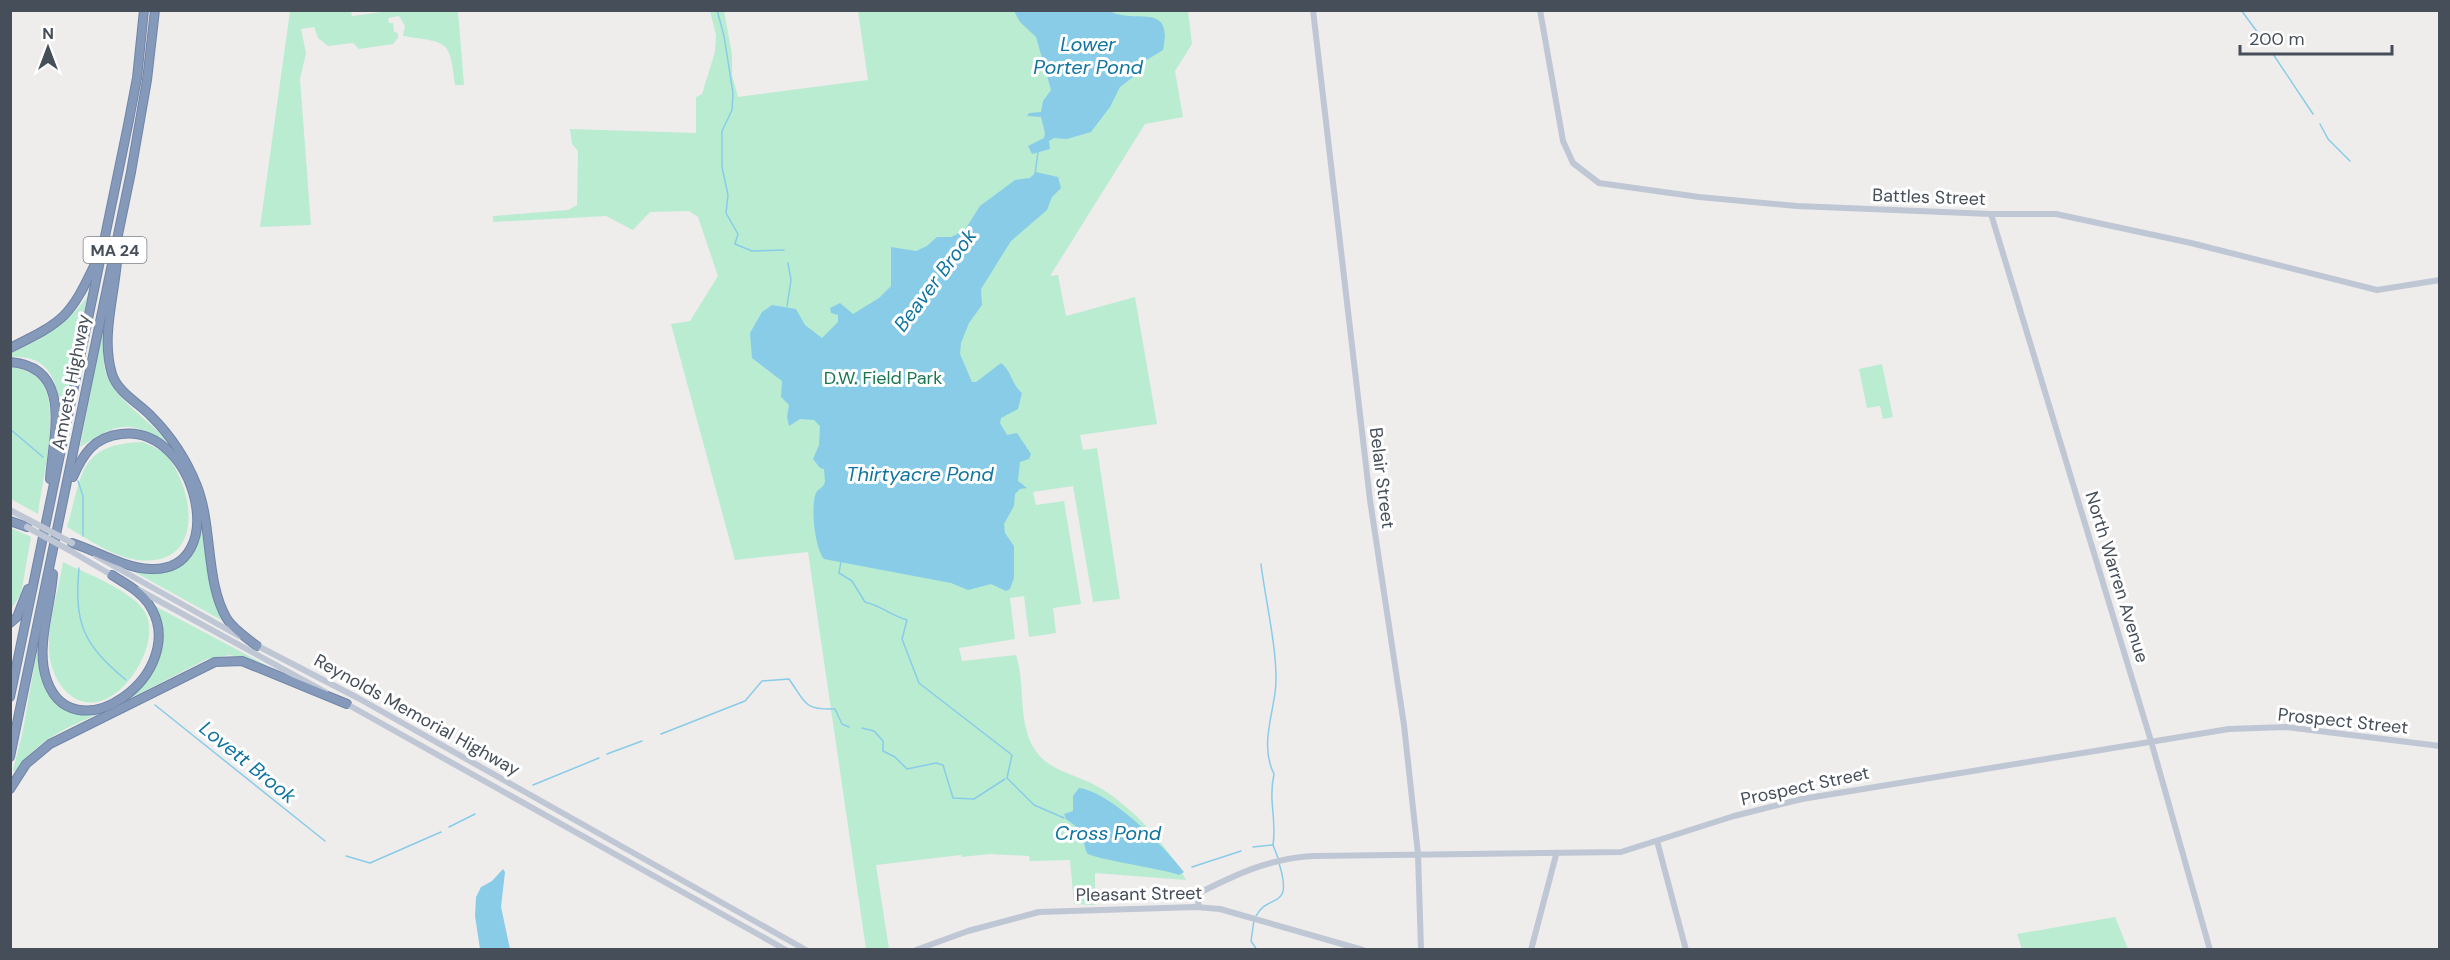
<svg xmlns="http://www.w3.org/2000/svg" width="2450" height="960" font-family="'DM Sans',sans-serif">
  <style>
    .green { fill: #baecd2 }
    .water { fill: #89cce8 }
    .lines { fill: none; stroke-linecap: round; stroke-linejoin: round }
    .stream { stroke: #89cce8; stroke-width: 1.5 }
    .highway-casing { stroke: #7085a6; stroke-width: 10 }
    .secondary { stroke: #bfc7d5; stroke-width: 6 }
    .highway { stroke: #859aba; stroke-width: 8 }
    .secondary-bridge { stroke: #bfc7d5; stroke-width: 6 }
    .labels { text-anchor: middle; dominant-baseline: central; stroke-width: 6; stroke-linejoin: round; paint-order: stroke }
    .shield { fill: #fff; stroke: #7d838b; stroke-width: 1.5 }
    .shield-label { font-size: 16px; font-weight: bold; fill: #454e59 }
    .street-label { font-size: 18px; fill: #454e59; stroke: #fff }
    .park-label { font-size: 18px; fill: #197750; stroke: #fff }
    .water-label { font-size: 20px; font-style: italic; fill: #1075a0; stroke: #fff }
  </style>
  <rect width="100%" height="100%" fill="#efecec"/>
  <g class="green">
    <path d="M397 10 458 11 464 85H455C450 38 447 43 403 36L405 26 399 16 388 18 389 23H393L394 32 398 33V38L393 44 359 49 353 43 328 46 318 38 314 27 301 29 306 53 300 79 311 225 260 227 290 11H351L352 16Z"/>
    <path d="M710 11H724L732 54V75L738 97 868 80 858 11H1188L1192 44 1175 71 1183 117 1145 124 1050 276 1058 275 1066 316 1135 297 1157 424 1080 435 1083 450 1097 448 1120 599 1093 602 1073 486 1033 492 1036 505 1064 501 1081 604 1053 608 1056 633 1029 637 1024 596 1010 598 1015 639 959 648 962 661 1016 655C1026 685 1017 722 1035 750 1049 772 1080 775 1102 789 1134 809 1168 846 1186 880L1095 873V905L1074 904 1070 860 1030 861 1029 856 990 854 962 857 961 855 876 865 889 949H866L808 552 735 560 671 324 690 321 718 276 698 217 689 211 650 212 633 230 606 216 493 222V216L568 210 577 205 578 151 572 144 570 129 696 133V97L702 94 715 52 716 35Z"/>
    <path d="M87 297 61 426C60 391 55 354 11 357V351C40 337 67 325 87 297Z"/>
    <path d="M104 322C104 338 101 357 106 373 115 401 151 420 168 443 128 418 117 424 80 447Z"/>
    <polygon points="1882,364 1893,417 1883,419 1880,406 1867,408 1859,369"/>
    <path d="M11 367C22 369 36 373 43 384 60 413 42 481 38 514L11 499Z"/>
    <path d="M143 442C151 446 162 450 167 456 196 492 204 568 138 560 113 557 88 539 67 527 83 474 78 444 143 442Z"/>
    <path d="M201 511 212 592 225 622 120 564C129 566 138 571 147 572 186 576 200 544 201 511Z"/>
    <polygon points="11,528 31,537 21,594 11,609"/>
    <path d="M63 562C85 573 133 591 145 612 159 638 136 680 113 695 77 719 49 681 49 648 48 620 59 589 63 562Z"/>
    <polygon points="153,605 268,666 230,655 207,659 123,702 144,681 162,636 160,618"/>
    <path d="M39 640 42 641C38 689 52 715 105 711 68 727 39 738 15 772L13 770 22 735Z"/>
    <polygon points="2115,917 2128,949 2022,949 2017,934"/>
  </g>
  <g class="water">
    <path d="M1110 11C1133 25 1174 0 1163 50L1145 61 1133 77 1120 87 1110 107 1091 132 1067 139 1054 138 1049 141 1050 149 1032 154 1028 146 1044 138 1045 133 1041 117 1027 116 1029 113 1041 112 1043 101 1051 90 1036 37 1020 22 1014 11Z"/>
    <path d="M1036 172 1058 177 1061 188 1052 197 1047 210 1011 241 981 289 982 305 969 323 961 343 960 354 972 382H976L1001 363C1011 370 1012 385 1022 393L1018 409 1001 418 1000 423 1007 435 1017 433 1031 454 1029 459 1020 462 1018 481 1027 488 1020 489 1015 494 1014 506 1004 524 1005 533 1014 546V578L1010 589 1006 591 991 584 968 590 951 583 824 559C815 548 810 507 816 493 819 488 823 488 825 482L824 469 820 468 813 459 819 445 820 426 814 420 800 419 789 426 787 417 789 405 781 397 782 381 752 358 750 333 762 312 772 305 796 309 805 325 822 338 838 322V315L831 313 830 308 840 303 853 314 879 298 891 286V247L916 251 927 246 937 237H951L964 231 980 206 1015 180 1030 178Z"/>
    <path d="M1079 788C1111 792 1164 846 1184 872L1179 875C1165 869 1092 859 1087 853 1084 848 1084 837 1081 830L1066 819 1064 814 1073 811V796Z"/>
    <polygon points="503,869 505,872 501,907 510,949 480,949 475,916 476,897 481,887 492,881"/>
  </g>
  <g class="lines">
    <g class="stream">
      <polyline points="717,10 724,36 733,93 732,110 722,131 722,167 728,195 726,213 738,234 735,244 752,251 784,250"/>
      <polyline points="2241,10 2267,45"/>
      <polyline points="2273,54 2313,114"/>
      <polyline points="2320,124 2328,139 2350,161"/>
      <polyline points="1035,174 1038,152"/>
      <polyline points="787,306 791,280 788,263"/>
      <polyline points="10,429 43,457"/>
      <polyline points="78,481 83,496 83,536"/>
      <path d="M841 561 839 573 852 581 865 602C881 606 891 615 907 620L902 639 919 683 1012 755 1007 778 1034 805 1064 818"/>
      <path d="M1261 564C1265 599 1280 660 1275 693 1271 721 1261 748 1274 774 1268 802 1277 819 1273 845"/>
      <path d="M79 568C74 624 83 644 126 680"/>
      <polyline points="155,705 325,841"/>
      <polyline points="862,728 874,731 883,741 883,751 895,757 907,769 936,763 943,765 953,798 974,799 1005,779"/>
      <path d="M661 734 745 701 762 681 789 679C806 703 803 710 835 709L842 724 849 727"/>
      <polyline points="607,754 642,741"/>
      <polyline points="533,785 599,758"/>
      <polyline points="449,827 475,814"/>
      <polyline points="1253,847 1273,845 1278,858"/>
      <polyline points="346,856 370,863 441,832"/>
      <polyline points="1192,867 1241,851"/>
      <path d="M1256 916C1268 892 1294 912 1279 863"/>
      <polyline points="1254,920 1251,941 1257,950"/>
    </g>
    <defs>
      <g id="highway">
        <path d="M117 261C114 298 101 338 112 374 118 393 139 403 152 417 171 436 187 461 197 486 213 527 205 582 227 619 234 630 247 638 257 646"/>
        <path d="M10 348C65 321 70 317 96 262"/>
        <path d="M10 362C74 367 53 436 50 479"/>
        <polyline points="10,521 27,527"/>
        <path d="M72 543C97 551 124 568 150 569 232 573 197 424 121 434 94 437 83 454 73 477"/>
        <path d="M53 574C51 605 37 643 45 674 68 762 196 672 148 603 139 590 124 583 112 575"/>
        <polyline points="10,623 17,617 28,589"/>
        <polyline points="10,697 128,125 137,78 144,10"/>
        <polyline points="10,757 131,172 147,80 155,10"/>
        <polyline points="10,789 26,764 50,744 215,662 242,661 347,704"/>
      </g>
    </defs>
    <use href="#highway" class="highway-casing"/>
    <g class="secondary">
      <polyline points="1313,10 1370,500 1404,725 1418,854 1421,950"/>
      <polyline points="1540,10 1563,141 1573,163 1599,183 1699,197 1797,206 1991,214 2056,214 2191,243 2377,290 2440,280"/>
      <polyline points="1991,214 2151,741 2210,950"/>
      <polyline points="10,510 29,520"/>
      <polyline points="69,550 115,577"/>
      <polyline points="96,556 239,636"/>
      <polyline points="139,590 325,692"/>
      <polyline points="256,645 358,698 806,950"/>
      <polyline points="345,703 786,950"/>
      <polyline points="1657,841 1686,950"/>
      <path d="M1198 907 1199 893C1237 874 1270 858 1314 856L1621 852 1734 816 1802 799 2229 729 2286 727 2440 746"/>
      <polyline points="916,950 968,931 1039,912 1196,907 1220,909 1363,950"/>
      <polyline points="1531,950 1556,855"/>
    </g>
    <use href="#highway" class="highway"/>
    <g class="secondary-bridge">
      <polyline points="29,520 72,543"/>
      <polyline points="27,527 69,550"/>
    </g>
  </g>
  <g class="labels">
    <rect class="shield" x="83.5" y="237" width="63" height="26" rx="4.5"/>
    <g class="shield-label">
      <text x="115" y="250">MA 24</text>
    </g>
    <g class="street-label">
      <text transform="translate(1929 197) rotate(2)">Battles Street</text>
      <text transform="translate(71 382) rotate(-79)">Amvets Highway</text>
      <text transform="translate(1382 478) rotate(83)">Belair Street</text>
      <text transform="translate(2117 577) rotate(73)">North Warren Avenue</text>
      <text transform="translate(417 715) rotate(29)">Reynolds Memorial Highway</text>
      <text transform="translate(2343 721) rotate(6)">Prospect Street</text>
      <text transform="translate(1805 786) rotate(-12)">Prospect Street</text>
      <text transform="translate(1139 894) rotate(-1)">Pleasant Street</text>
    </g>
    <g class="park-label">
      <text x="883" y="378">D.W. Field Park</text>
    </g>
    <g class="water-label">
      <text x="1088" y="44">Lower<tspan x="1088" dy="23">Porter Pond</tspan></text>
      <text transform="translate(935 280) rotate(-53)">Beaver Brook</text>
      <text x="920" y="474">Thirtyacre Pond</text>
      <text transform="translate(248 762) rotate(39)">Lovett Brook</text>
      <text x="1108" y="833">Cross Pond</text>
    </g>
  </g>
  <rect width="2450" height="960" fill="none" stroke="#454e59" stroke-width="24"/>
  <g transform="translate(48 48)" stroke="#ffffff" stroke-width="4.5" paint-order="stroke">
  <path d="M0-4.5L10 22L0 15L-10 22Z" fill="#454e59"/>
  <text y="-9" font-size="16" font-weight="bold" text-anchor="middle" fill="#454e59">N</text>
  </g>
  <path d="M2240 45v9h152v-9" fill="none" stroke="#454e59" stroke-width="3"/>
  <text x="2249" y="45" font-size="18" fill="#454e59" stroke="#ffffff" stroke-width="4.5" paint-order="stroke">200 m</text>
</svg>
